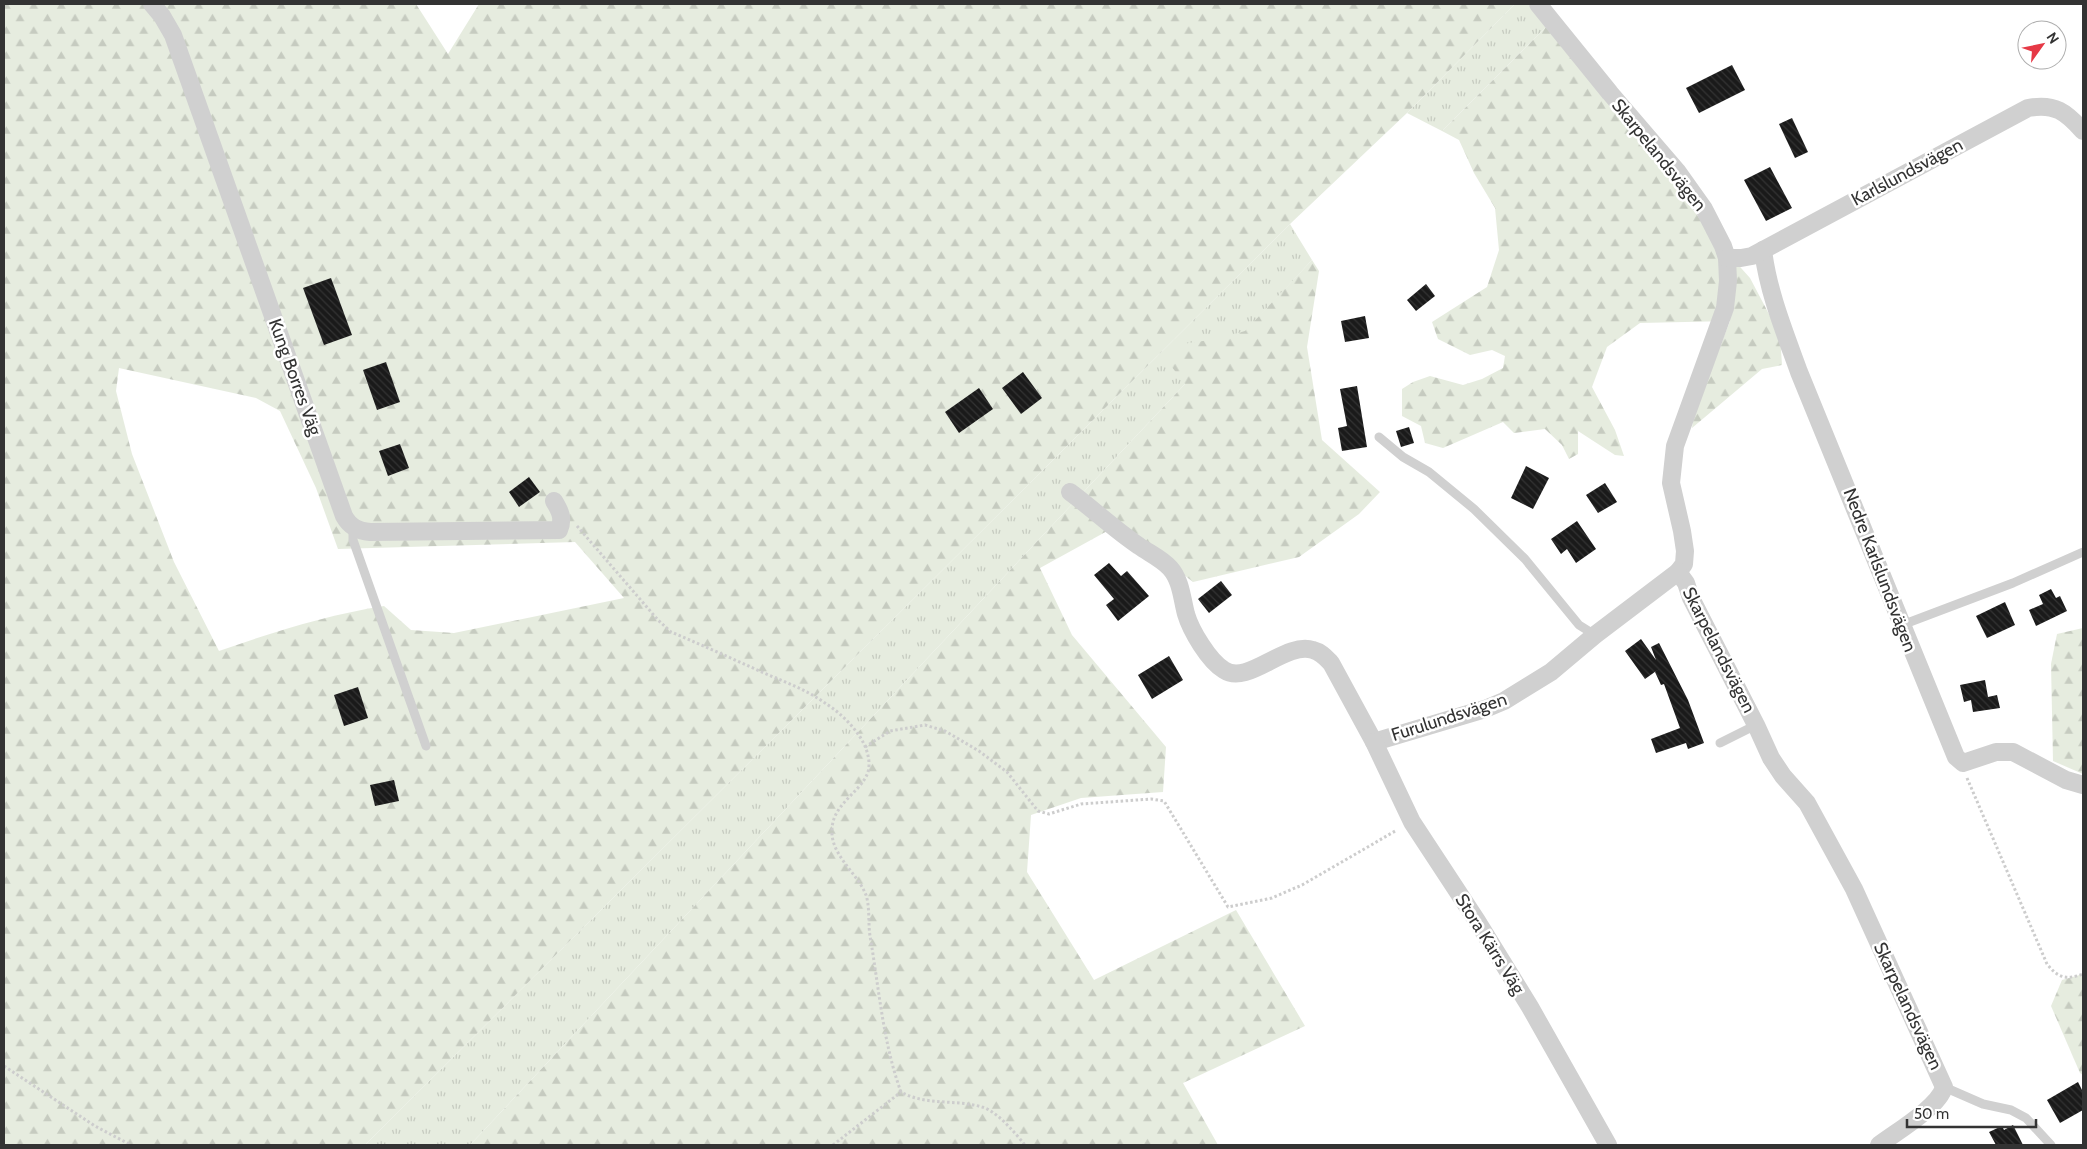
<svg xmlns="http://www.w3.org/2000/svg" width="2087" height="1149" font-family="Cabin,sans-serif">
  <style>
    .grass { fill: url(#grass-tufts) }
    .forest { fill: url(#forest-firs); fill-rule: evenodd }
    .building { fill: url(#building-back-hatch) }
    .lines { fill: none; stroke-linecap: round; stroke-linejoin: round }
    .path { stroke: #cdcdcd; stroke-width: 3; stroke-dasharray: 2.5 2.5; stroke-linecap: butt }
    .service { stroke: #d0d0d0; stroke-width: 9 }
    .minor { stroke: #d0d0d0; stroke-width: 18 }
    .labels { text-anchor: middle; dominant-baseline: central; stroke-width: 5; stroke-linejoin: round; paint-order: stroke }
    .street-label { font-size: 18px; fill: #333; stroke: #fff }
  </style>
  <defs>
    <pattern id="grass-tufts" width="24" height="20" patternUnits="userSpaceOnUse" patternTransform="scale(1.25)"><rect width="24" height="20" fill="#e6ecdf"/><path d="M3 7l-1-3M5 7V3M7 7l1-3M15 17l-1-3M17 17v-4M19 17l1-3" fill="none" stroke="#c6cbc0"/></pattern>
    <pattern id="forest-firs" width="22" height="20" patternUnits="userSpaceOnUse" patternTransform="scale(1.25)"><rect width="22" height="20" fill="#e6ecdf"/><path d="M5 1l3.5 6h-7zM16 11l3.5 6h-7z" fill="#c6cbc0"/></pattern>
    <pattern id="building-back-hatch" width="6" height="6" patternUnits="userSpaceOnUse" patternTransform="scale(1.25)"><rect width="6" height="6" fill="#1a1a1a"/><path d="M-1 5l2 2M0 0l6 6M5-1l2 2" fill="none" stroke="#333"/></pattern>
  </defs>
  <rect width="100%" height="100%" fill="#fff"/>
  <g class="grass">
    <polygon points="1515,4 1528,4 1546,27 1442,131 1407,113"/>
    <polygon points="1290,224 1312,260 1246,331 1185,384 470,1145 365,1145"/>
  </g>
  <g class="forest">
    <path d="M4 4H416L448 54 479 4H1515L1407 113 1290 224 365 1145H4ZM119 368 256 398 280 411 316 488 338 549 575 542 624 598 454 633 411 630 384 606C327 615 273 632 219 651L174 562 132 454 116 391Z"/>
    <polygon points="1546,27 1665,173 1716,240 1750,278 1780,335 1782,365 1762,369 1692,428 1694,413 1730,321 1640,323 1607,347 1592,387 1615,430 1624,456 1615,455 1578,431 1578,454 1569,459 1562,445 1545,429 1514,433 1503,422 1443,448 1425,443 1421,426 1402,416 1402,389 1413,382 1430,376 1463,385 1482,379 1503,368 1505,356 1492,350 1470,355 1438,339 1432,322 1487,287 1499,250 1495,208 1474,173 1459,140 1442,131"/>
    <polygon points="1312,260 1319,271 1307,347 1322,440 1380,492 1359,514 1299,557 1193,582 1120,524 1040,568 1072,635 1166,747 1163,792 1081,798 1031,815 1027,872 1094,980 1236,910 1305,1026 1183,1083 1218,1145 470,1145 1185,384 1168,362 1173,351 1188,343 1218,339 1245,331"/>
    <polygon points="2083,628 2083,774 2053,761 2051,664 2057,634"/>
    <polygon points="2083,974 2083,1075 2080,1073 2051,1006 2062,980"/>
  </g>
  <g class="building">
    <polygon points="1732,65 1745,90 1699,113 1686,88"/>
    <polygon points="1792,118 1808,152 1795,158 1779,124"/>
    <polygon points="1770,167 1792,208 1766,221 1744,180"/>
    <polygon points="331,278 352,335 324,345 303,288"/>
    <polygon points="1426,284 1435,296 1416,311 1407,300"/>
    <polygon points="1365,316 1369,338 1345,342 1341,321"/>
    <polygon points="386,362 400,402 377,410 363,370"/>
    <polygon points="1023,372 1042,398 1021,414 1002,388"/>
    <polygon points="1357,386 1367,447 1342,451 1338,428 1347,426 1340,389"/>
    <polygon points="979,388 993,409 959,433 945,412"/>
    <polygon points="1409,427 1414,443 1401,447 1396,431"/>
    <polygon points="400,444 409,468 388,476 379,451"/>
    <polygon points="1526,466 1549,478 1533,509 1511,498"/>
    <polygon points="529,477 540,492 519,507 509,492"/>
    <polygon points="1605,483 1617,502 1598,513 1586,495"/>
    <polygon points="1577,521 1596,549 1576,563 1567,549 1561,554 1551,539"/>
    <polygon points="1109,563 1121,576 1127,571 1149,596 1118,621 1106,605 1114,599 1094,575"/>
    <polygon points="1221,581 1232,595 1209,613 1198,599"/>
    <polygon points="2051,589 2056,598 2060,596 2067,611 2036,626 2029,610 2043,604 2039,595"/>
    <polygon points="2005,602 2015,625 1987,638 1976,616"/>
    <polygon points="1641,639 1656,660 1651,647 1659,643 1688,700 1704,743 1688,749 1686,743 1656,753 1651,739 1680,728 1664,684 1661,685 1655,672 1659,669 1645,679 1625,651"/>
    <polygon points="1169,656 1183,680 1152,699 1138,675"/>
    <polygon points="1985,680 1988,697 1997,695 2000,708 1973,712 1971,700 1964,702 1960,685"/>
    <polygon points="358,687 368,718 344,726 334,695"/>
    <polygon points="394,780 399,801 375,806 370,785"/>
    <polygon points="2078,1082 2083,1092 2083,1110 2060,1123 2047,1100"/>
    <polygon points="2013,1125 2023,1145 1996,1145 1989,1132 2002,1126 2004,1130"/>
  </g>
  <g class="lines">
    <g class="path">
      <path d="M577 526 658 620 671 632C702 645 733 659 764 673 785 682 807 690 825 703 844 715 870 740 869 766 868 789 833 801 832 829 830 855 857 872 866 895 870 907 868 923 870 936 879 988 883 1043 901 1092 926 1106 955 1099 982 1107 997 1111 1015 1133 1025 1145"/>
      <polyline points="865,747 890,731 925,725 945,731 979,751 1007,772 1038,811 1049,814 1081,804 1151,799 1164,801 1228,907 1272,898 1302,885 1397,830"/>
      <path d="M1967 778 2047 964C2058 978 2066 980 2083 974"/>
      <polyline points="4,1066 95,1126 131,1145"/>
      <polyline points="833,1145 901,1092"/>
    </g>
    <g class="service">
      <polyline points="1379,437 1403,457 1429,472 1474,509 1525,559 1579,625 1595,635"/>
      <polyline points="353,527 353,540 426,746"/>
      <polyline points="1902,625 2013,583 2083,552"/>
      <polyline points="1720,743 1756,725"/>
      <polyline points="1944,1087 1983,1104 2011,1110 2026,1118 2051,1145"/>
    </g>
    <g class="minor">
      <path d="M152 4 162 16 173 35 344 516C350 527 358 531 370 532L559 530C564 518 560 511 554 501"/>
      <path d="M1538 4 1610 93 1677 171 1704 209 1723 246 1727 258 1728 281 1725 308 1675 446 1671 483 1682 531 1685 551 1684 564 1678 572 1686 583 1691 598 1756 725 1771 758 1783 776 1807 803 1854 889 1944 1087C1939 1107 1896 1132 1879 1145"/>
      <path d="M1763 250C1768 292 1785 333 1799 372L1956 757 1963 763 1996 752H2013L2066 780 2083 785"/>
      <path d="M1727 258H1741L1752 256 2028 108C2055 103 2066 112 2083 131"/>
      <path d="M1070 492C1093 509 1115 530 1139 546 1149 553 1162 559 1170 568 1181 580 1182 599 1186 614 1191 631 1209 661 1224 670 1248 686 1285 641 1313 650 1321 652 1326 658 1331 663L1374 742 1485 709 1504 701 1551 672 1595 635 1678 572"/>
      <polyline points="1374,742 1412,822 1477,921 1530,1007 1608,1145"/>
    </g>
  </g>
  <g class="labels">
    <g class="street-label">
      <text transform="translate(1659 155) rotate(51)">Skarpelandsvägen</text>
      <text transform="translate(1907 172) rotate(-28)">Karlslundsvägen</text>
      <text transform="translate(295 377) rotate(70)">Kung Borres Väg</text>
      <text transform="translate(1880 570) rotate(69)">Nedre Karlslundsvägen</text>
      <text transform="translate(1719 650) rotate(63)">Skarpelandsvägen</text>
      <text transform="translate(1449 717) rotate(-18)">Furulundsvägen</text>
      <text transform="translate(1490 944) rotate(58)">Stora Kärrs Väg</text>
      <text transform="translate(1908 1006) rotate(65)">Skarpelandsvägen</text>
    </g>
  </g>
  <rect width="2087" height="1149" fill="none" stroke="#333333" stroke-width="10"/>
  <g transform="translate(2042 45) rotate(57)"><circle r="24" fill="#ffffff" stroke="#adadad"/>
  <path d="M0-4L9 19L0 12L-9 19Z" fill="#e63946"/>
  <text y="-8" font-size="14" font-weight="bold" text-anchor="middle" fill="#333333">N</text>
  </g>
  <path d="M1907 1119v8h129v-8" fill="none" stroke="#333333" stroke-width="2.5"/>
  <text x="1914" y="1119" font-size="15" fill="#333333" stroke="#ffffff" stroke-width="4" paint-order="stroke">50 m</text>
</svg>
